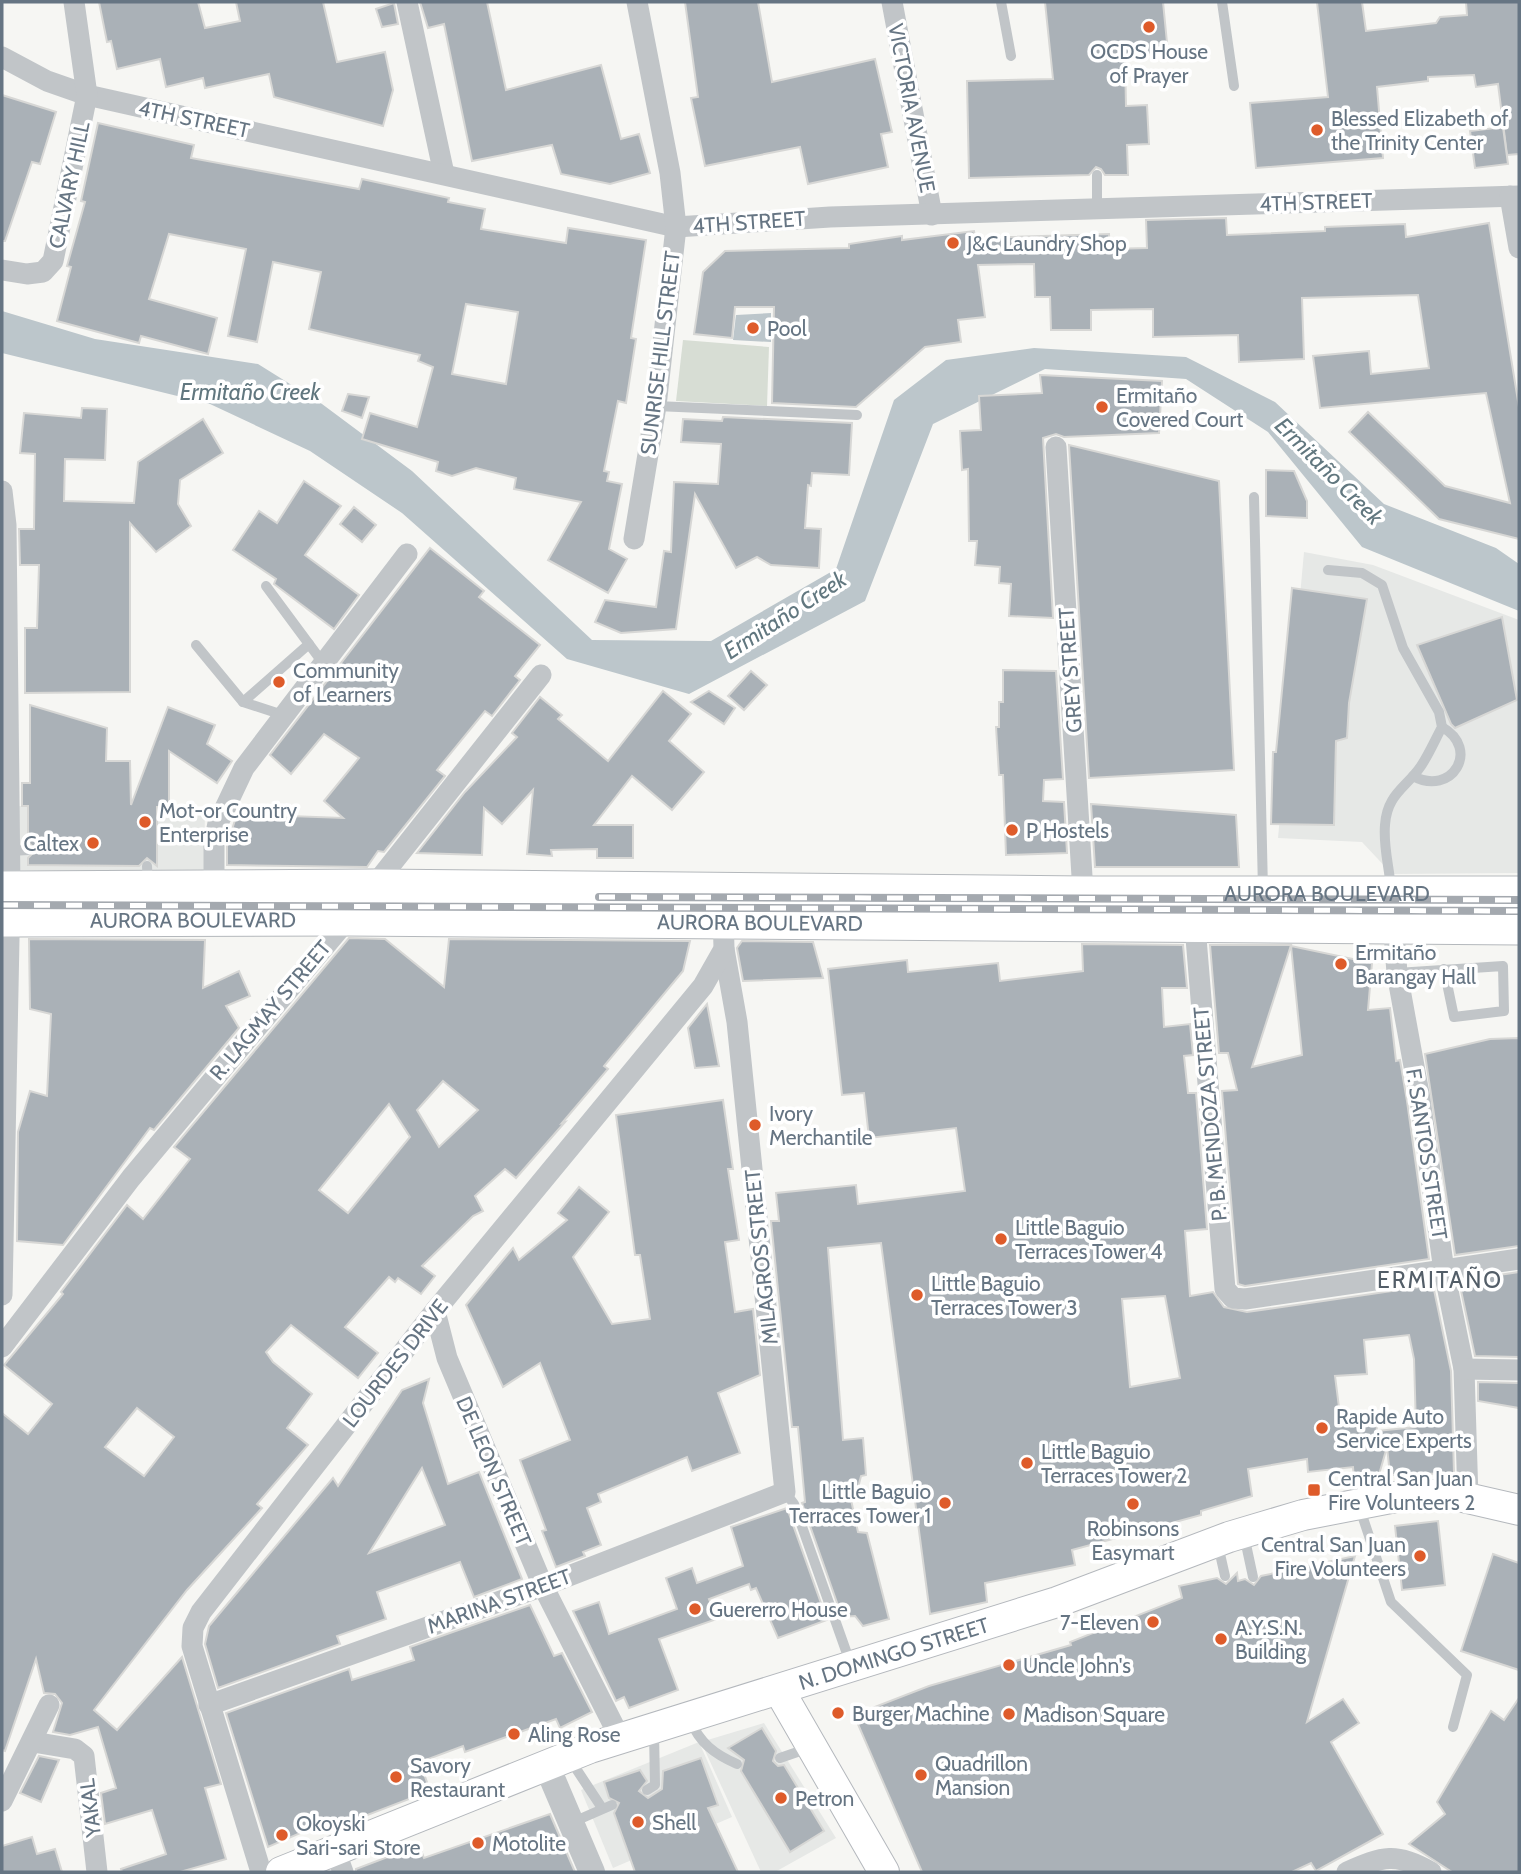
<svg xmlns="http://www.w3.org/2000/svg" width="1521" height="1874" font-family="Cabin,sans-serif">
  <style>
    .built { fill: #e6e8e6 }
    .green { fill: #d7ddd4 }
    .water { fill: #bcc6cb }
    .building { fill: #aab1b7; stroke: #d7d7d5; stroke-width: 2; fill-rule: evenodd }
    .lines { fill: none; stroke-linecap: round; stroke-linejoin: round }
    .secondary-casing { stroke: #b4b8bd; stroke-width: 32 }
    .primary-casing { stroke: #b4b8bc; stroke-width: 35 }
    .service { stroke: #c1c5c8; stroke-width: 10 }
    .minor { stroke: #c1c5c8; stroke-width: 21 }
    .tertiary { stroke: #c1c5c8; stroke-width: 26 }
    .secondary { stroke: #fff; stroke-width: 30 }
    .primary { stroke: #fff; stroke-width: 33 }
    .rail-casing { stroke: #a4a9af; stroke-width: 8 }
    .rail { stroke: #fff; stroke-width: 5; stroke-dasharray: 16; stroke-linecap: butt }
    .poi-dot { fill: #de5b2a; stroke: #fff; stroke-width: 2.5 }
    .labels { text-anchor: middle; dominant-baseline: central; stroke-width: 7; stroke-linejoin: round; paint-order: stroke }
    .poi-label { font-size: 21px; fill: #667583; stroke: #fff; text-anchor: start }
    .street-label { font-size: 21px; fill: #667583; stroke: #fff }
    .water-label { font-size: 23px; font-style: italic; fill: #61777f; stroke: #fff }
    .neighbourhood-label { font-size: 23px; letter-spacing: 2px; fill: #535e68; stroke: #fff }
  </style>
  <rect width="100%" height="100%" fill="#f6f6f3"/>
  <g class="built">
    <polygon points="1304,552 1373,565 1519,620 1519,873 1392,874 1362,842 1278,838"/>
    <polygon points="17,806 205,809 204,873 17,870"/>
    <polygon points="764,1723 836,1838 775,1872 761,1872 701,1742"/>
    <polygon points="699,1742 732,1817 613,1868 581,1790"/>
  </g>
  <polygon class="green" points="683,340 769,347 767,406 676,401"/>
  <g class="water">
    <polygon points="2,311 95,339 258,364 322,404 412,471 592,640 711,641 836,569 894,400 946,360 1034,348 1186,357 1275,402 1384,504 1496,548 1519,564 1519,611 1362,547 1268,432 1186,379 1045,369 933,424 865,601 689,694 567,659 402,513 310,451 210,404 2,353"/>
    <polygon points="771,313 771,342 733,340 736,315"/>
  </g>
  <g class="building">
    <polygon points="99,2 198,2 205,28 240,21 236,2 323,2 337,62 385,52 393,90 383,126 274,97 269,74 205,88 203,78 166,87 160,59 117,69 111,41 107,42"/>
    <polygon points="420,2 487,2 506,90 601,65 621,139 639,134 650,173 610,184 561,174 552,145 472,161 444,24 428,28"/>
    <polygon points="685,2 758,2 772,82 875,59 892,132 881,134 888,167 808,184 800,147 705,166 691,98 698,97"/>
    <polygon points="1045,2 1163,2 1168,53 1125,57 1126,106 1147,105 1149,144 1127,145 1128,175 1105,175 1101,169 1096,167 1089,175 969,178 967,81 1053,79"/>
    <polygon points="1317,2 1362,2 1366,31 1436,23 1440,17 1467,15 1466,2 1519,2 1519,154 1507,155 1498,84 1476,87 1474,75 1428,77 1428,81 1377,87 1383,158 1256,168 1250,103 1328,97"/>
    <polygon points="394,3 398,24 382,27 376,9"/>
    <polygon points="2,95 56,112 40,164 32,162 5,241 2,241"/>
    <path d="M98 123 194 145 191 158 359 189 362 179 449 198 448 202 485 209 481 229 566 243 568 228 646 240 631 338 636 339 626 403 618 401 604 471 609 472 607 481 622 484 609 549 627 559 608 593 548 560 581 502 514 489 516 478 476 468 452 476 436 471 438 462 362 439 370 413 417 427 433 367 418 361 420 355 309 329 321 272 273 262 257 342 228 336 246 249 169 234 149 299 217 318 208 354 141 336 139 343 57 321 71 267 67 266 85 202 81 201ZM466 304 518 312 506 384 452 374Z"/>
    <polygon points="1503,127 1508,164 1475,168 1470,131"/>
    <polygon points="1226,218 1227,235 1325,231 1325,227 1405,224 1406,237 1489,223 1519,407 1519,539 1439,519 1349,432 1368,412 1445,486 1510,503 1486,393 1320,408 1313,356 1369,351 1371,374 1429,368 1418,295 1302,298 1304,359 1239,362 1238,335 1153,337 1153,309 1091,310 1091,330 1051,330 1050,297 1035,297 1034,264 978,265 985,317 958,320 961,342 925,347 856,407 772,403 774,307 735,307 732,338 694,334 703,272 725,251 849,248 849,244 902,236 902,240 974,231 975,238 1109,234 1110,249 1147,248 1146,220"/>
    <polygon points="1040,375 1162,381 1159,433 1064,437 1056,434 1043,438 1053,618 1009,616 1011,584 999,583 1000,567 975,565 977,541 969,541 968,469 962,470 960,431 981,430 979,396 1042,393"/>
    <polygon points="348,394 369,397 362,418 342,411"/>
    <polygon points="82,408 107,409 105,460 65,459 64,501 134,503 138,462 203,419 223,453 180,480 178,504 191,526 156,552 130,523 130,692 25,693 25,628 37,628 39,565 20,565 19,529 34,529 35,454 20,453 24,413 81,418"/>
    <polygon points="723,417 852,423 849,475 812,473 811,486 808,485 805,528 821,529 819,568 771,565 757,557 736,568 695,494 676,629 621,633 595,622 605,600 656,607 664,551 671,552 674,482 718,484 721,444 681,442 683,419 722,421"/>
    <polygon points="1069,445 1219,481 1234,770 1089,778"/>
    <polygon points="1266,470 1294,471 1307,501 1307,518 1266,516"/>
    <polygon points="304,481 341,506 305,555 359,595 334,629 274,584 276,579 233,550 259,511 277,523"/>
    <polygon points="354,507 376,525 362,542 340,524"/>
    <polygon points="430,548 484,591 479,597 540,645 515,676 520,680 492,716 485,711 437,770 445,776 384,852 378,851 367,867 227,865 227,845 237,814 343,818 324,801 359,758 324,734 291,774 270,755"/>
    <polygon points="1292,588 1367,599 1349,703 1347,738 1336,741 1334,825 1271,824 1273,752 1276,752"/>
    <polygon points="1502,617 1517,700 1455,728 1451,724 1417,645"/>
    <polygon points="1003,670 1056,671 1063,779 1044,780 1043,801 1064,802 1067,853 1006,855 1003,775 999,775 996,727 999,727 999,702 1003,702"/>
    <polygon points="751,671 767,685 744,710 728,696"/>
    <polygon points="663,691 691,714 669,741 704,772 672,810 632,776 594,825 633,825 633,858 597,858 597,849 551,850 552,856 527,854 533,790 502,824 484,808 482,855 417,853 465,792 517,737 512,733 540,697 562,715 558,719 608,761"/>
    <polygon points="709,691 735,708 724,724 691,702"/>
    <polygon points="30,705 107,728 106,761 130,761 131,805 168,707 215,725 207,744 232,761 217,783 169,751 169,807 157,807 157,866 147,858 139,866 28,865 28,858 36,850 28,842 28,806 22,806 22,783 30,783"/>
    <polygon points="1091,804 1236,815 1239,867 1095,867"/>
    <path d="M349 938 385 939 444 987 449 939 690 941 683 971 604 1066 608 1069 562 1123 565 1122 516 1178 505 1169 475 1196 483 1211 473 1216 422 1266 435 1276 421 1294 398 1278 395 1282 389 1277 345 1327 378 1353 358 1378 291 1325 266 1352 273 1362 312 1394 287 1428 308 1445 257 1504 262 1508 187 1590 94 1710 117 1730 182 1657 221 1784 205 1788 226 1859 180 1872H122L121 1869 166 1854 152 1810 105 1824 101 1793 116 1788 98 1727 70 1735 53 1732 62 1703 55 1694 44 1693 36 1659 5 1751 2 1750V1413L28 1434 52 1404 4 1365 63 1294 61 1292 127 1205 143 1219 190 1159 174 1147ZM443 1081 478 1110 439 1147 417 1110ZM389 1104 410 1137 348 1213 319 1190ZM137 1408 174 1437 144 1476 105 1447Z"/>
    <polygon points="29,939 205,940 203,988 239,971 250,996 226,1006 239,1028 154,1130 150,1128 63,1245 17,1241 18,1132 30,1091 47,1096 51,1014 30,1009"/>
    <polygon points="742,941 813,942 823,978 743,981 737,948"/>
    <path d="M1082 944 1183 945 1187 988H1162L1164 1027 1190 1024 1193 1055 1184 1056 1188 1093H1196L1207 1229 1185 1231 1190 1296 1213 1292 1224 1307 1247 1312 1433 1285 1451 1371 1454 1473 1390 1475 1387 1447 1378 1478 1354 1479 1353 1467 1308 1472 1307 1459 1248 1469 1252 1496 1201 1511V1515L1072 1550 1075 1565 985 1583 987 1602 930 1614 881 1243 828 1248 843 1440 863 1438 866 1475 861 1476 857 1492 850 1495 858 1532 867 1533 889 1619 863 1626 855 1616 842 1617 802 1503 805 1502 798 1427H792L771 1221H779L776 1193 856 1185 858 1204 965 1191 956 1128 869 1138 864 1093 842 1095 828 969 907 960 908 972 998 963 1000 981 1083 971ZM1165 1296 1180 1378 1130 1387 1122 1299ZM1409 1335 1414 1359 1416 1427 1377 1431 1376 1420 1341 1423 1335 1376 1367 1374 1364 1340Z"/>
    <polygon points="1210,945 1291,945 1252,1067 1302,1055 1291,946 1372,963 1368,1010 1390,1008 1396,1061 1400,1060 1407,1101 1429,1259 1245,1286 1238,1284 1222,1091 1237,1090 1228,1053 1219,1053"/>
    <polygon points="707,1004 719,1066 695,1068 688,1028"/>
    <polygon points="1519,1038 1519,1246 1455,1255 1425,1054 1490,1039"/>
    <polygon points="723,1100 733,1169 728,1169 739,1240 725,1242 735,1312 753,1309 760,1375 718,1393 740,1453 692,1471 687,1457 598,1494 601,1502 587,1508 601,1545 583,1552 585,1556 556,1567 542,1531 546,1530 520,1460 570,1440 540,1363 503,1387 466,1305 513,1248 519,1260 567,1220 558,1213 579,1187 609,1212 573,1257 612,1324 650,1319 640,1255 635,1255 616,1115"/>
    <polygon points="1519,1272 1519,1357 1475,1356 1459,1281"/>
    <path d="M429 1379 423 1403 448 1484 479 1472 522 1579 474 1597 460 1562 377 1592 386 1619 337 1636 340 1644 218 1688 205 1644 209 1626 333 1478 338 1486 402 1390ZM422 1468 445 1525 369 1553Z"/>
    <polygon points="1478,1382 1519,1383 1519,1408 1478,1401"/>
    <polygon points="787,1508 827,1620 778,1638 756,1588 751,1590 749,1584 709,1599 717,1619 659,1639 678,1690 629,1708 624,1697 616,1701 573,1611 599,1602 609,1634 677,1609 666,1578 692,1568 697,1583 743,1566 731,1527"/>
    <polygon points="1438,1521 1445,1585 1402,1590 1395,1526"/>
    <polygon points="1493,1554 1519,1563 1519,1670 1461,1651"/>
    <polygon points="1355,1556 1307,1722 1343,1699 1359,1723 1331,1742 1383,1834 1316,1871 1311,1863 1292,1872 922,1872 854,1715 929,1686 1071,1645 1070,1642 1182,1598 1179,1586 1217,1578 1226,1584 1237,1573 1238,1581 1245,1579 1254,1585 1261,1576"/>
    <polygon points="530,1605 554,1656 562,1653 592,1712 560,1728 556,1719 465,1752 463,1746 420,1762 430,1791 331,1829 328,1821 268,1847 226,1713 349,1669 352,1680 414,1660 410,1647"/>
    <polygon points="1519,1698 1519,1872 1452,1872 1409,1844 1445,1814 1437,1802 1491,1711 1504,1720"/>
    <polygon points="762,1728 776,1751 773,1761 778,1766 784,1765 824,1831 790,1852 741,1771 744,1760 728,1748"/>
    <polygon points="39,1756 59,1760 41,1802 20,1793"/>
    <polygon points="701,1758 718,1805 708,1808 738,1872 635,1872 614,1813 619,1803 609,1798 604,1782 640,1770 647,1781 639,1791 648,1798 662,1789 663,1771"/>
    <polygon points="550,1814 575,1872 356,1872 356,1869 419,1845 424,1858"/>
    <polygon points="32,1837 37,1854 55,1849 62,1872 2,1872 2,1846"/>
  </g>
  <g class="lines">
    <defs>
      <g id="secondary">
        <polyline points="779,1690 884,1872"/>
        <path id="s1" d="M281 1872 590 1748 1057 1602 1229 1537 1303 1515 1396 1497 1423 1495H1454L1519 1510"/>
      </g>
      <g id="primary">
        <path id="s2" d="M2 888 374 886 1083 893H1519"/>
        <path id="s3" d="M2 920 347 919 1519 928"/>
      </g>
    </defs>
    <use href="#secondary" class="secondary-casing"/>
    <use href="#primary" class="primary-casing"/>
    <g class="service">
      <polyline points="1001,2 1011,56"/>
      <polyline points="1222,2 1234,86"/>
      <polyline points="1097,209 1097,175"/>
      <polyline points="656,406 857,415"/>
      <polyline points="1254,497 1263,890"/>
      <path d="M1328 570 1362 573 1382 585 1403 648 1439 712 1442 727C1435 740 1429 754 1421 766 1406 788 1387 794 1385 825 1383 848 1390 869 1391 891"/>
      <polyline points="266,586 323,663"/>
      <polyline points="196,645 243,702 283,715"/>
      <polyline points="243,702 309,644"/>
      <path d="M1413 776C1452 797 1481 749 1442 727"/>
      <polyline points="10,851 28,850"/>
      <polyline points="147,866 148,885"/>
      <polyline points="1397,973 1503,966 1504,1011 1454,1017 1444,969"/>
      <polyline points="785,1492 794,1504 851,1665"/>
      <polyline points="1359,1506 1391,1602 1467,1675 1453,1727"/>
      <polyline points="1244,1535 1253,1577"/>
      <polyline points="1218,1545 1225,1576"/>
      <path d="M690 1720C700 1743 714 1754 737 1764"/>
      <polyline points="569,1758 602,1808"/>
      <polyline points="780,1758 809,1748"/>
      <polyline points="647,1790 655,1785 654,1732"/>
      <polyline points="573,1822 612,1805"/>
    </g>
    <g class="minor">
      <polyline points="407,2 444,174"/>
      <polyline points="892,2 932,215"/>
      <polyline points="2,57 47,81 87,95 676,227 830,217 1519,196"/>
      <polyline points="1510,196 1519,248"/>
      <polyline points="2,270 27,274 43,272 53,261 87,95 74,2"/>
      <polyline points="1056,447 1083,893"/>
      <polyline points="2,491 6,525 10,888 2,1295"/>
      <polyline points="634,539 656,406 676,227 670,173 637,2"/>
      <polyline points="214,887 214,844 218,823 244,768 407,554"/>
      <polyline points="370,891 541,675"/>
      <polyline points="1391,892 1397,973 1420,1099 1444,1271 1464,1369 1468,1499"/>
      <polyline points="1195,926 1225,1289 1233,1298 1245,1299 1519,1259"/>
      <polyline points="435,1311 447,1358 543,1586 620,1738"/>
      <polyline points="2,1347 131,1178 350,916"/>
      <polyline points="1464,1369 1519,1370"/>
      <polyline points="209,1705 543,1586 785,1492 737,1022 724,949"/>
      <polyline points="33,1742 75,1749 84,1756 97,1872"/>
      <polyline points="2,1801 49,1705"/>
      <polyline points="335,1850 343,1872"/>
      <polyline points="261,1872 192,1646 193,1628 201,1612 435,1311 703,986 724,949 723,910"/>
      <path d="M1347 1872C1383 1856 1396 1852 1431 1872"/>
    </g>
    <polyline class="tertiary" points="546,1764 592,1872"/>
    <use href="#secondary" class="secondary"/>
    <use href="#primary" class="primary"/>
    <defs>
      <g id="rail">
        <polyline points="599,897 1519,900"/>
        <polyline points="2,905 1519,911"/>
      </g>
    </defs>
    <use href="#rail" class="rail-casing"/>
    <use href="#rail" class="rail"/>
  </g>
  <g class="poi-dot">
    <circle cx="1149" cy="27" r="7"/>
    <circle cx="1317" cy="130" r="7"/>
    <circle cx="953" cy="243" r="7"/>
    <circle cx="753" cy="328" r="7"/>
    <circle cx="1102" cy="407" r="7"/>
    <circle cx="279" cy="682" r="7"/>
    <circle cx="145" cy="822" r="7"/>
    <circle cx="1012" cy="830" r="7"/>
    <circle cx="93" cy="843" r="7"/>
    <circle cx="1341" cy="964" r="7"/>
    <circle cx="755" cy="1125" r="7"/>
    <circle cx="1001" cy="1239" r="7"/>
    <circle cx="917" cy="1295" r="7"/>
    <circle cx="1322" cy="1428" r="7"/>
    <circle cx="1027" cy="1463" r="7"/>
    <rect x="1307" y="1483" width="14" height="14" rx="3.5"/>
    <circle cx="945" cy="1503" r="7"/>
    <circle cx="1133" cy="1504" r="7"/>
    <circle cx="1420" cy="1556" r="7"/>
    <circle cx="695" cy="1609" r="7"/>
    <circle cx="1153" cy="1622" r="7"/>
    <circle cx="1221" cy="1639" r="7"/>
    <circle cx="1009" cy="1665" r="7"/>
    <circle cx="838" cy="1713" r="7"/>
    <circle cx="1009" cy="1714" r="7"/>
    <circle cx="514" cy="1734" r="7"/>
    <circle cx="921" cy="1775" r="7"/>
    <circle cx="396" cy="1777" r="7"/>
    <circle cx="781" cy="1798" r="7"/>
    <circle cx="638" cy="1822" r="7"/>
    <circle cx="282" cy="1835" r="7"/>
    <circle cx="478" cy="1843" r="7"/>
  </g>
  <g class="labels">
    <g class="poi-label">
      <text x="1149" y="51" text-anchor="middle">OCDS House<tspan x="1149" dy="24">of Prayer</tspan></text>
      <text x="1331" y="118">Blessed Elizabeth of<tspan x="1331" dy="24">the Trinity Center</tspan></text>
      <text x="967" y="243">J&amp;C Laundry Shop</text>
      <text x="767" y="328">Pool</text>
      <text x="1116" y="395">Ermitaño<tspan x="1116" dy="24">Covered Court</tspan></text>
      <text x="293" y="670">Community<tspan x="293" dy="24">of Learners</tspan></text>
      <text x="159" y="810">Mot-or Country<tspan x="159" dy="24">Enterprise</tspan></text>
      <text x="1026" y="830">P Hostels</text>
      <text x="79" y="843" text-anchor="end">Caltex</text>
      <text x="1355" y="952">Ermitaño<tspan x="1355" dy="24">Barangay Hall</tspan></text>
      <text x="769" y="1113">Ivory<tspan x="769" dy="24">Merchantile</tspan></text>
      <text x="1015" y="1227">Little Baguio<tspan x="1015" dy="24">Terraces Tower 4</tspan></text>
      <text x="931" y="1283">Little Baguio<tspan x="931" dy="24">Terraces Tower 3</tspan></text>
      <text x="1336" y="1416">Rapide Auto<tspan x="1336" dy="24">Service Experts</tspan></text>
      <text x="1041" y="1451">Little Baguio<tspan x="1041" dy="24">Terraces Tower 2</tspan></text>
      <text x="1328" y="1478">Central San Juan<tspan x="1328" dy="24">Fire Volunteers 2</tspan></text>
      <text x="931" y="1491" text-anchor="end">Little Baguio<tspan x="931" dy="24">Terraces Tower 1</tspan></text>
      <text x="1133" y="1528" text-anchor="middle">Robinsons<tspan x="1133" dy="24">Easymart</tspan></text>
      <text x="1406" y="1544" text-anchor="end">Central San Juan<tspan x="1406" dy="24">Fire Volunteers</tspan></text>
      <text x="709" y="1609">Guererro House</text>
      <text x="1139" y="1622" text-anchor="end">7-Eleven</text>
      <text x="1235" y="1627">A.Y.S.N.<tspan x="1235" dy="24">Building</tspan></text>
      <text x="1023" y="1665">Uncle John's</text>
      <text x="852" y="1713">Burger Machine</text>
      <text x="1023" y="1714">Madison Square</text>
      <text x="528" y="1734">Aling Rose</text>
      <text x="935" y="1763">Quadrillon<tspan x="935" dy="24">Mansion</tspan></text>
      <text x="410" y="1765">Savory<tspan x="410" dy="24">Restaurant</tspan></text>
      <text x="795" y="1798">Petron</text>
      <text x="652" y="1822">Shell</text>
      <text x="296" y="1823">Okoyski<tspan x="296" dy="24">Sari-sari Store</tspan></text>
      <text x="492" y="1843">Motolite</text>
    </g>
    <g class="street-label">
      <text transform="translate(912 108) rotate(79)">VICTORIA AVENUE</text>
      <text transform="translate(194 119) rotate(12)">4TH STREET</text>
      <text transform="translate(69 185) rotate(-78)">CALVARY HILL</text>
      <text transform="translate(1316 202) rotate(-2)">4TH STREET</text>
      <text transform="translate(749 222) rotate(-4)">4TH STREET</text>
      <text transform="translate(660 353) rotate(-83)">SUNRISE HILL STREET</text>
      <text transform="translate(1070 670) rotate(-94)">GREY STREET</text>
      <text stroke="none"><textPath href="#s2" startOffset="1325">AURORA BOULEVARD</textPath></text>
      <text stroke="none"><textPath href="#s3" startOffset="191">AURORA BOULEVARD</textPath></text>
      <text stroke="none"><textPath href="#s3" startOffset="758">AURORA BOULEVARD</textPath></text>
      <text transform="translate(270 1010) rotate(-50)">R. LAGMAY STREET</text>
      <text transform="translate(1210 1114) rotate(-95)">P. B. MENDOZA STREET</text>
      <text transform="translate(1427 1154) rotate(81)">F. SANTOS STREET</text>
      <text transform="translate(761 1257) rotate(-96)">MILAGROS STREET</text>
      <text transform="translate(395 1363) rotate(-52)">LOURDES DRIVE</text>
      <text transform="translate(494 1471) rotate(67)">DE LEON STREET</text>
      <text transform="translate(499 1601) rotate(-20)">MARINA STREET</text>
      <text stroke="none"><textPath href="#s1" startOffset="651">N. DOMINGO STREET</textPath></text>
      <text transform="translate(90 1808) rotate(-97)">YAKAL</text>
    </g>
    <g class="water-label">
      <text x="250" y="392">Ermitaño Creek</text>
      <text transform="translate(1329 471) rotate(45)">Ermitaño Creek</text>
      <text transform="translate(785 615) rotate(-33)">Ermitaño Creek</text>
    </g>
    <g class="neighbourhood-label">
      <text x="1440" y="1280">ERMITAÑO</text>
    </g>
  </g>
  <rect width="1521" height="1874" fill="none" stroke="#667583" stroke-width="7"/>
</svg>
